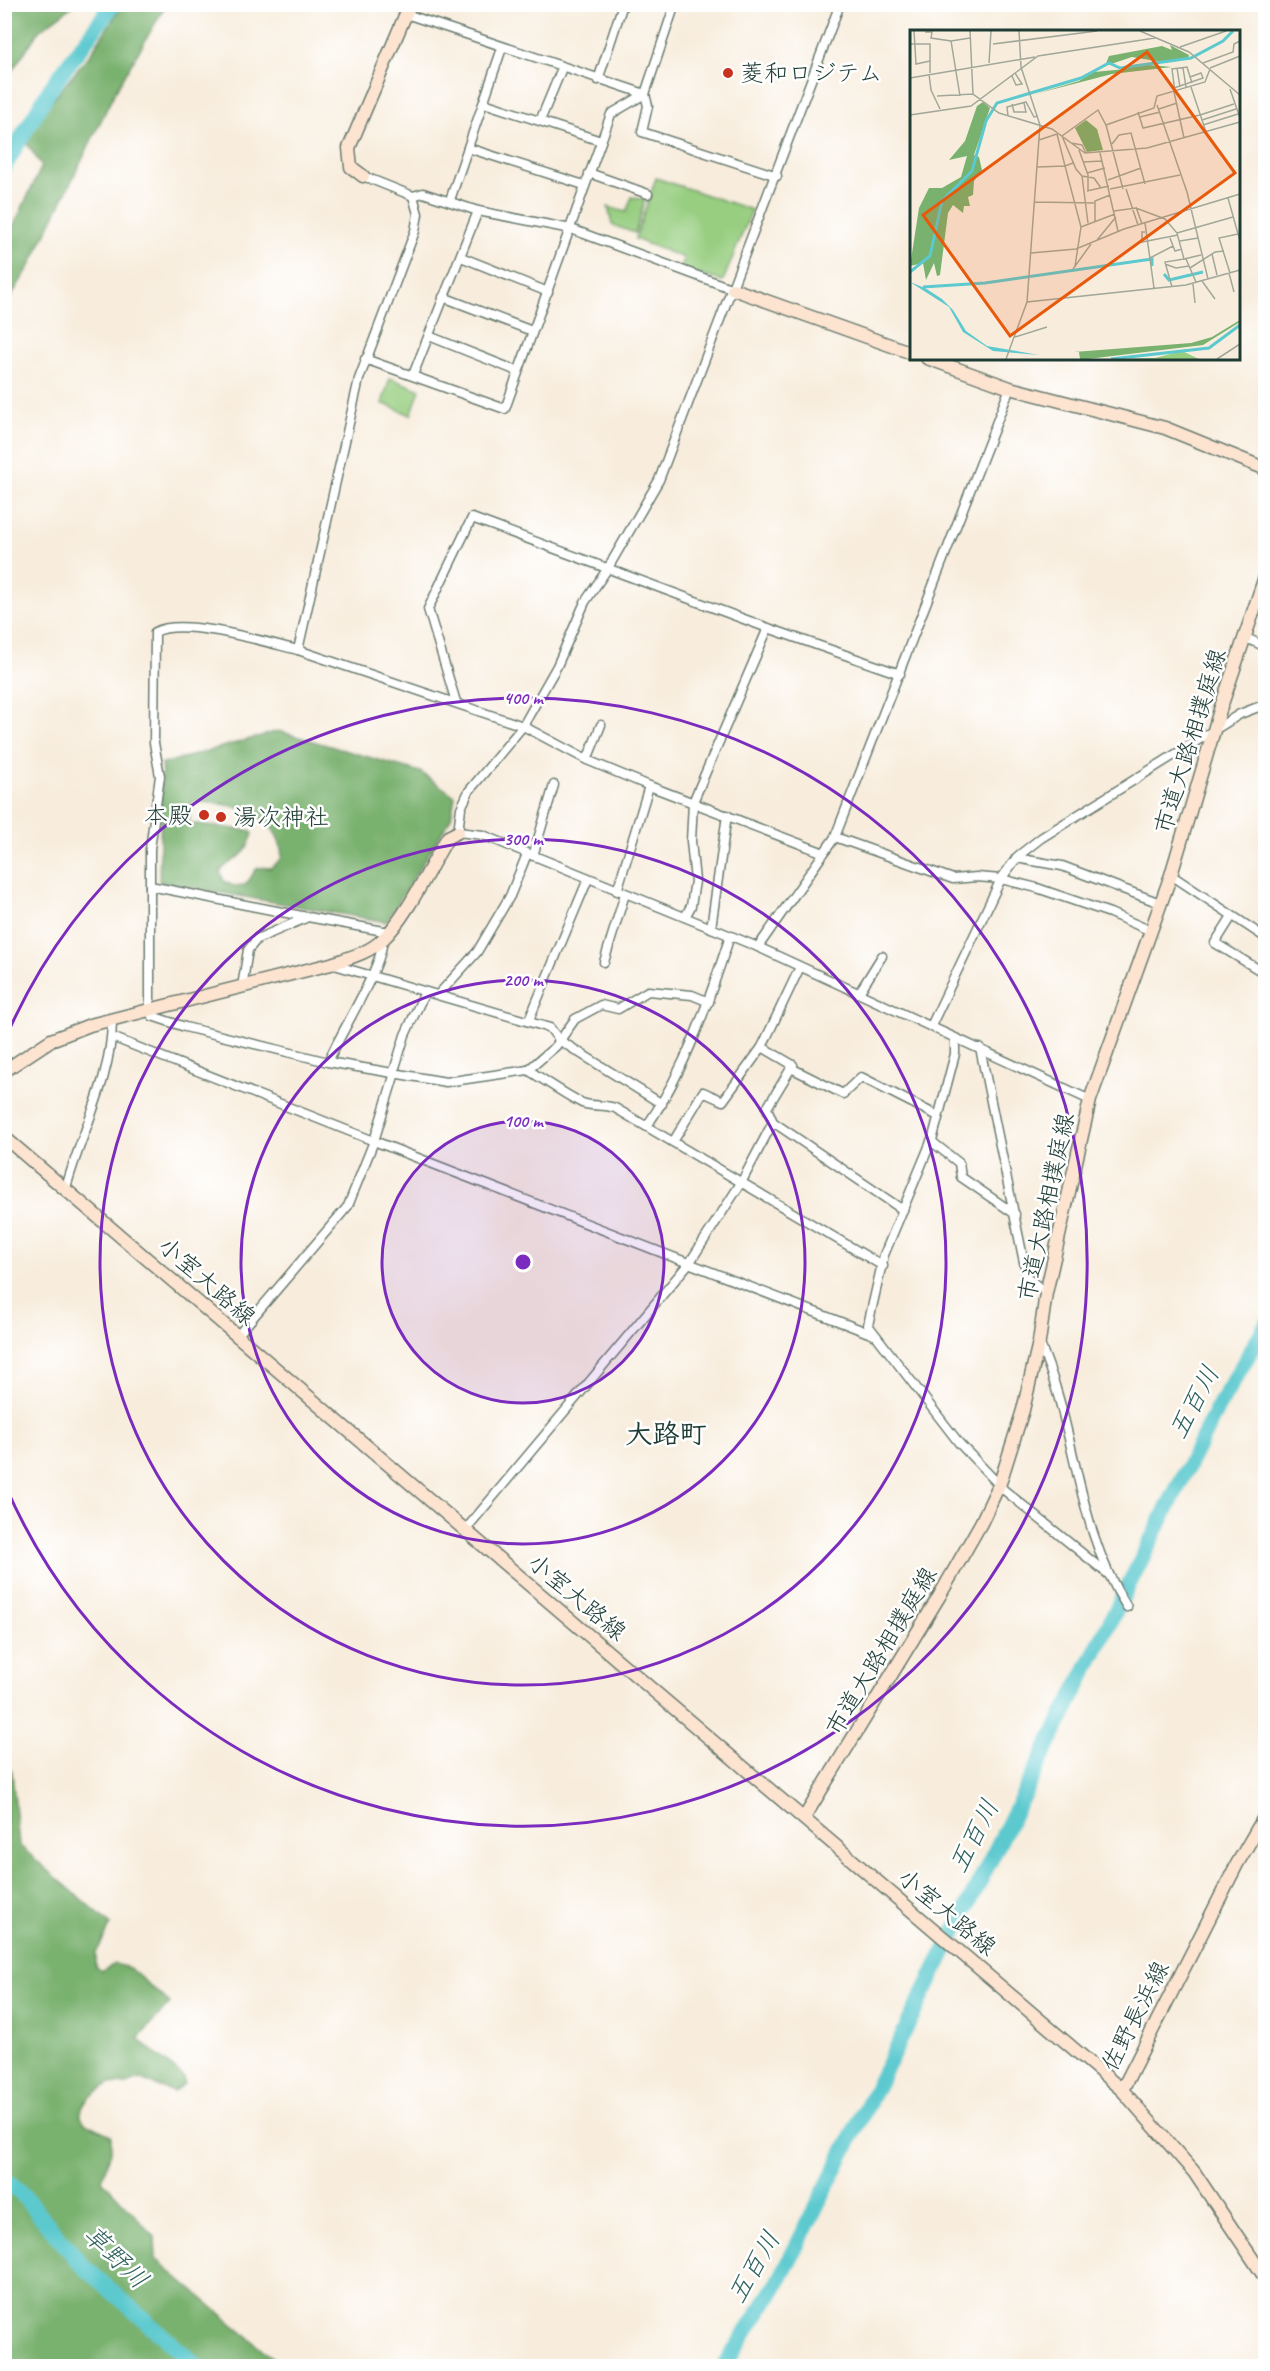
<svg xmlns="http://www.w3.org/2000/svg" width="1270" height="2371" font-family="Caveat,'Klee One',sans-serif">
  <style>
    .green { fill: #97ce80; stroke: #5b865a; stroke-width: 1.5 }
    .forest { fill: #79b16e; stroke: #4c7751; stroke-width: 1.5; fill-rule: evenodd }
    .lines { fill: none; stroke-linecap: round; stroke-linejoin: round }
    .river { stroke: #5cc9cf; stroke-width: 16 }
    .street-casing { stroke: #6b7b6f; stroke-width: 11 }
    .secondary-casing { stroke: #6b7b6f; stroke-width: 15 }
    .street { stroke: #fff; stroke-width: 8 }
    .secondary { stroke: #fde4d1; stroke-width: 12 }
    .ring { fill: none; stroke: #7b2cbf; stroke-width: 3 }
    .poi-dot { fill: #c8321e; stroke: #fff; stroke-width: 2 }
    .labels { text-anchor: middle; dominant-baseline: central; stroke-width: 5; stroke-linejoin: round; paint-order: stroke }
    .poi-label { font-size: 24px; fill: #1f3d34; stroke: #fff; text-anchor: start }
    .street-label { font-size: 24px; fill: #1f3d34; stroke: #fff }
    .water-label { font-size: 26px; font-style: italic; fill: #2e605b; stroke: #fff }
    .quarter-label { font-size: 27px; font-weight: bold; fill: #1f3d34; stroke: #fff }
    .inset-river { fill: none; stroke: #5cc9cf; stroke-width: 3 }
    .inset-road { fill: none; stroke: #a1a799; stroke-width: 1.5 }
    .view { fill: #e8590c; fill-opacity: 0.15; stroke: #e8590c; stroke-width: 3 }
    .inset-edge { fill: none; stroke: #1f3d34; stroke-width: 3 }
    .centre { fill: #7b2cbf; stroke: #fff; stroke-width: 3 }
    .ring-label { font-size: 18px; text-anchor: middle; font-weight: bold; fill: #7b2cbf; stroke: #fff; stroke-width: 5; stroke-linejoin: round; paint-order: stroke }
  </style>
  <rect width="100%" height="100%" fill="#fff"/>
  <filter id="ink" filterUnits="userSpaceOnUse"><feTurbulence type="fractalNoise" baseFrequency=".0167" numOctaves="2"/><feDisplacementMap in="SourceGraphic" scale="12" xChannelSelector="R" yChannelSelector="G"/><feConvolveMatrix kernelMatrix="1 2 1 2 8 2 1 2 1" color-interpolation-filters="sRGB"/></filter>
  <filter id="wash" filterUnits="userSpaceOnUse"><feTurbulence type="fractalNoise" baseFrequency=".008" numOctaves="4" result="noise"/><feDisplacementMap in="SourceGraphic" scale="24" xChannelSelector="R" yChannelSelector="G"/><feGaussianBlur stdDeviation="1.35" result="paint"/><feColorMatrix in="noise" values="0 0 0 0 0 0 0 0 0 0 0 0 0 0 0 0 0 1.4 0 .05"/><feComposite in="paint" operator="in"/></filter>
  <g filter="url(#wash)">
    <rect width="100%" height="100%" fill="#f8eddd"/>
    <g class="green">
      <polygon points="656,178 752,210 723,281 681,270 684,258 635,239"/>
      <polygon points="632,197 645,200 635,233 612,225 608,207 626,212"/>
      <polygon points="390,378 420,390 411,415 382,403"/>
    </g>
    <g class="forest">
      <polygon points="5,4 74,5 39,31 5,81"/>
      <polygon points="123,4 166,5 116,90 30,266 5,306 5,231 11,231 42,166 25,141 30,127 89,56"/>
      <path d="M278 731 420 772 455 796 451 818 386 922 159 882 162 764ZM192 802C229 802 281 811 282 858L271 868C249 865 257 874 245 885L233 886 224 881 220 871C237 853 242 864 253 834L251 831 189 823Z"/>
      <path d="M5 1761 12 1772 19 1845 111 1925 96 1953V1967L102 1971 115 1964 129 1968 170 2003 138 2039 184 2077V2084L173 2092 141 2079 124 2085 110 2083C97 2092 80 2100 81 2117L85 2123 111 2135V2151L102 2180 155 2237 156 2259 282 2366H5Z"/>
    </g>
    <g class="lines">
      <g class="river">
        <polyline points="4,167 50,89 113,4"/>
        <polyline points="4,2180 21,2193 82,2265 197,2366"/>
        <polyline points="724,2366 779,2281 1218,1407 1266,1325"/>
      </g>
    </g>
  </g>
  <g filter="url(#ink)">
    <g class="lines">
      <defs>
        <g id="street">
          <polyline points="675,4 645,94 648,106 642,132 777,176"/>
          <polyline points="840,4 659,480 608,568 585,602 557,666 523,726 469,791 461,808 458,832 483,835 758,947 1090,1100"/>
          <polyline points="406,14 645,94"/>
          <polyline points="598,80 623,4"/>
          <polyline points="484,103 601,141"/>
          <polyline points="540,121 562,68"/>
          <polyline points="468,148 584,185"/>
          <polyline points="589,173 648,194"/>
          <path d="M363 176 413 196 418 214 415 231 359 379 298 650C265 642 183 617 155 632L154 743 160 776 150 849V1010L152 1016 185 1027 328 1062 446 1082 528 1070 556 1046 575 1019 601 1005 618 1009 648 991 692 995 709 1002"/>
          <polyline points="413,196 423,193 478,211 571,229 733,289"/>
          <polyline points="450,200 502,48"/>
          <polyline points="461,257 548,292"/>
          <polyline points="443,297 532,331"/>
          <polyline points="429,336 517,371"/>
          <polyline points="365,359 505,409 611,114 645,94"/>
          <polyline points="413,375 478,211"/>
          <polyline points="1244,637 1266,647"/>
          <polyline points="298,650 523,726 587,760 652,787 824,853"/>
          <polyline points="456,702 428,609 472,518 768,628 900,674"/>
          <polyline points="587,760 601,725"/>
          <polyline points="835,837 953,879 977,877 1001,879 1037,888 1110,913 1151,931"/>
          <polyline points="533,856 554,785"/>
          <polyline points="1016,858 1062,866 1160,903"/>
          <polyline points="1171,875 1266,938"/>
          <polyline points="150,886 307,917"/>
          <polyline points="617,891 649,786"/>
          <polyline points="1232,916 1215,943 1266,974"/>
          <polyline points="685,917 691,906 695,881 691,841 693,802 768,628"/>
          <polyline points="711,928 727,815"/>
          <polyline points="758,947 835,837 1010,388"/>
          <polyline points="604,962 625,894"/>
          <polyline points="331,964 550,1028 559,1040 662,1104"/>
          <polyline points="800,967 762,1047 793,1065 767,1108 773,1122 903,1210"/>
          <polyline points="242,987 248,950 257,939 308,917 389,932"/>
          <polyline points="859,993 882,956"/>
          <polyline points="438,995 477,952 510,896 527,854"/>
          <polyline points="529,1020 588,879"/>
          <polyline points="931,1026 1001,879 1018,856 1041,838 1240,714 1266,704"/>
          <polyline points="112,1037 374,1141 348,1206 238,1335"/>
          <polyline points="955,1039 955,1054 933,1137 884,1255 868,1325 959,1443 1004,1490 1109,1575"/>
          <polyline points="980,1048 1027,1277 1046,1293"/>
          <path d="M328 1062C338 1037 385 962 382 941"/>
          <polyline points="791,1068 843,1094 861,1077 938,1116"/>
          <path d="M528 1070C546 1081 564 1094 582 1103 593 1107 603 1104 615 1108L883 1266"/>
          <polyline points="395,1073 374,1141 874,1335"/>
          <polyline points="393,1074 405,1035 425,992"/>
          <path d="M647 1126C687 1067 708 1003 730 936"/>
          <polyline points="931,1141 959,1163 961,1177 1015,1214"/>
          <polyline points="673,1142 703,1092 723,1101 762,1047"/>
          <path d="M66 1188C81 1132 112 1079 112 1020"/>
          <path d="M1039 1342C1077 1427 1075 1527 1127 1607"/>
          <polyline points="466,1529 690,1262 741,1183 773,1122"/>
        </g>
        <g id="secondary">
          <polyline points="363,176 351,167 349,148 410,4"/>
          <polyline points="733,289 912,353"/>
          <polyline points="927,358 1010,388 1165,428 1266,469"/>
          <path d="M4 1071 51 1040 90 1025 331 964C348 958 369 953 382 940 407 917 430 866 448 837L458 832"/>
          <polyline points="4,1137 1122,2090"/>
          <polyline points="1266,1814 1237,1864 1122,2090 1194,2172 1266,2279"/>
          <polyline points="804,1818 940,1595 981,1523 1000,1483 1023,1410 1039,1342 1046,1293 1090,1100 1171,875 1220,710 1266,574"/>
        </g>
      </defs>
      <use href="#street" class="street-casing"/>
      <use href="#secondary" class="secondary-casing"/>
      <use href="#street" class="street"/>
      <use href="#secondary" class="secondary"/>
    </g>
  </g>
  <circle cx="523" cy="1262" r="141" fill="#7b2cbf" fill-opacity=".12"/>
  <g class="ring">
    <circle cx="523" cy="1262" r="141"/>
    <circle cx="523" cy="1262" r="282"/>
    <circle cx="523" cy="1262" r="423"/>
    <path d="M6 1037A564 564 0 1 1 6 1487"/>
  </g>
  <g class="poi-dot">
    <circle cx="728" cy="73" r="6"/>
    <circle cx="204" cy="815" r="6"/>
    <circle cx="221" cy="817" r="6"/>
  </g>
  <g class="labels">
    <g class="poi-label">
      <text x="740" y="73">菱和ロジテム</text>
      <text x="192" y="815" text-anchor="end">本殿</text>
      <text x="233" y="817">湯次神社</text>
    </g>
    <g class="street-label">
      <text transform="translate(1190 741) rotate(-73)">市道大路相撲庭線</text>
      <text transform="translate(1046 1207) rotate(-78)">市道大路相撲庭線</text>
      <text transform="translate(207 1281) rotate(41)">小室大路線</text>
      <text transform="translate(577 1597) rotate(40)">小室大路線</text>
      <text transform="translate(881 1651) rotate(-59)">市道大路相撲庭線</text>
      <text transform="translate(947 1912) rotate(40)">小室大路線</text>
      <text transform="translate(1135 2016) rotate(-63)">佐野長浜線</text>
    </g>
    <g class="water-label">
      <text transform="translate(1194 1402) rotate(-62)">五百川</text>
      <text transform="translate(974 1836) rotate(-63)">五百川</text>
      <text transform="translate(116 2257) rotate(44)">草野川</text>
      <text transform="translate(754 2267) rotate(-60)">五百川</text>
    </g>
    <g class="quarter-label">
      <text x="666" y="1434">大路町</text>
    </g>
  </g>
  <g transform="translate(910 30)">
    <rect width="330" height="330" fill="#f8eddd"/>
    <path d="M272 321 289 329H209L245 328Z" fill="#97ce80"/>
    <path d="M260 15 279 25 278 28 252 32 222 27 195 36 199 26 252 16 262 20ZM227 34 262 37 202 44 125 64 169 51 184 42 216 39ZM73 72 80 78 64 125 69 127 72 140 64 151 63 165 58 167 60 176H54L53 183 43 175 38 183 30 245 27 246 24 233 16 250 13 233 0 236 9 178 19 158H32L51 147 57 126 39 130 55 111 67 76ZM176 90 187 99 193 120 177 122 165 98ZM330 290V292L293 315 178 329H170L169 322H164L281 313 302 307Z" fill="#79b16e"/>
    <path d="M0 252 15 258 32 269 43 280 56 301 77 316 129 325 83 321 53 302 39 277Z" fill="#5cc9cf"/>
    <path class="inset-river" d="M0 242 20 226 32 171 62 141 76 91 87 73 171 48 199 33 210 38 281 28 313 11 323 1M254 244 259 250 293 242M13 257 75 253 242 229V236M201 329 299 318 330 295"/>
    <path class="inset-road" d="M4 1 6 34 20 31V43M60 1 63 64 89 83 142 99 175 123 237 118 330 92M109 1 111 37 130 95 117 272M230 1 279 22 330 65M15 2H22L21 8 41 11 50 66M41 11 60 8M0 14H20V31M83 14 187 1M270 17 316 1M79 33 81 1M293 33 323 22 324 14 330 11M267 38 270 57M273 38 276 57M300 38 330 26M19 44 21 60 30 79M102 46 106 55 112 54 105 43M0 48 125 27M281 57 296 102M264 58 293 48 291 43 280 47M320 59 330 88M264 62 274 108M265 62 262 39 277 37 282 53M27 66 63 64M102 74 104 82H116L114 73M247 75 277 162 298 249M249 79 267 73M228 82 233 98 290 85M0 85 61 76 128 26 245 8M290 85 324 74M98 86 97 77 116 72 124 87 128 86M230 87 250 82M292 90 326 79M196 95 213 159M293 95 328 84M129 110 147 104M161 113 172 115 176 123M202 114 209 105 221 103 235 154M169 120 178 145V161M190 123 208 201M173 132 192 131M163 133 155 136 171 197 165 236M127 137 155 136 147 104M177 143 195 138M172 146 178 193M198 150 231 138M191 158 184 148 172 146 166 139 152 106 188 80 196 95 244 78 247 66 295 52 300 39M200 159 270 145M216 159 228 195M177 161 199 156M318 168 330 211M125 172 184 173M226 177 232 194M204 181 226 178 255 189 267 203 274 229 291 225M185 191V171L200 165M235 193 244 258M171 197 205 184M235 202H232V212L268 205M267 203 323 187M260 208 265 221 272 219M187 210 206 187M270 211 288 208M121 223 166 219 214 199 330 164M302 224 307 245M240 228 263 216M276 229 286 252M255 234 266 238 279 236M280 238 305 222 314 221M163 239 181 214M319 243 324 262M320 243 309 208 328 204M292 251 305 269M283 254 285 273M262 257 255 232 274 229M105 307 137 297M96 329 117 272 276 255 330 240M307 329 330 314"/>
    <path class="view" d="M237 22 325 143 100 306 13 185Z"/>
    <rect width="330" height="330" class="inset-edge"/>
  </g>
  <circle cx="523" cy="1262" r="9" class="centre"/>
  <g class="ring-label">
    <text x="523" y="704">400 m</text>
    <text x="523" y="845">300 m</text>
    <text x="523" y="986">200 m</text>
    <text x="523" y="1127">100 m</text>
  </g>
  <rect width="1270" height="2371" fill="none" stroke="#fff" stroke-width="24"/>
</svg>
